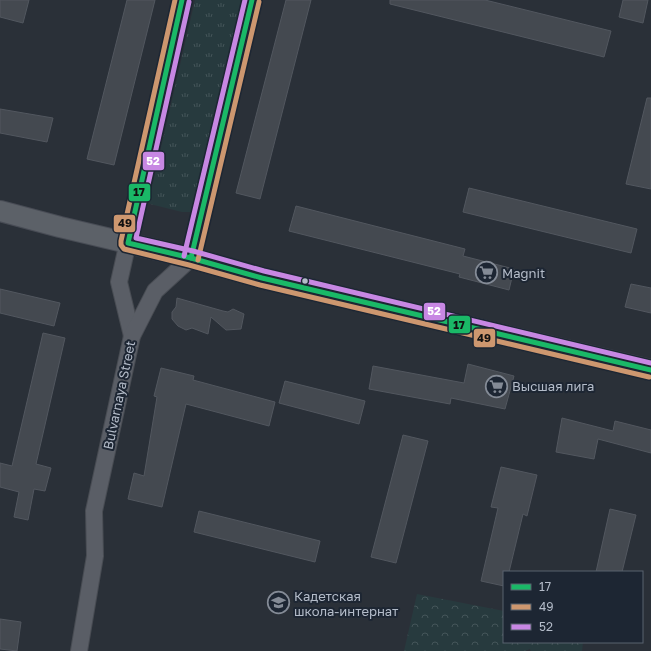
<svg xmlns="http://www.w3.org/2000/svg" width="651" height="651" font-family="'Golos Text',sans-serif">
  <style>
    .grass { fill: url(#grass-tufts) }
    .forest { fill: url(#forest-crowns) }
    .building { fill: #444950; stroke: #52575f }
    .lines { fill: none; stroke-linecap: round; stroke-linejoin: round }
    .minor-casing { stroke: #484c53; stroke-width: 18 }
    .major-casing { stroke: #484c55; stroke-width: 22 }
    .minor { stroke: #5a5e66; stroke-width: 16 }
    .major { stroke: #5c6168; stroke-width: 20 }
    .bus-1-casing { stroke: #1d2633; stroke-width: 8 }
    .bus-2-casing { stroke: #1d2633; stroke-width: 8 }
    .bus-3-casing { stroke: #1d2633; stroke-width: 8 }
    .bus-1 { stroke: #1ab867; stroke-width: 5 }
    .bus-2 { stroke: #cd976f; stroke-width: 5 }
    .bus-3 { stroke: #c787e3; stroke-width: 5 }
    .bus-dot { fill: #b4bcc9; stroke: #1d2633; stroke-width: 1.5 }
    .labels { text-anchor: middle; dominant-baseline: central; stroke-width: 4; stroke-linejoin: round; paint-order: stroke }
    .poi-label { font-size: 13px; fill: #b4bcc9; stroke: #1d2633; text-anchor: start }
    .street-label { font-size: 13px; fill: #b4bcc9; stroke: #1d2633 }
    .line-badge { stroke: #1d2633; stroke-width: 1.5 }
    .badge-label { font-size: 11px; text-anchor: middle; font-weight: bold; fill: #fff }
    .pale-badge-label { font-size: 11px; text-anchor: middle; font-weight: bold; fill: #111 }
  </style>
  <defs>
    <pattern id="grass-tufts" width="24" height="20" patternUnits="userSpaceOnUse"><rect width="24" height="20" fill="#273a3e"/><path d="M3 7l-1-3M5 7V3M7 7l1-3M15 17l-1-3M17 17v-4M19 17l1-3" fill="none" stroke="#445559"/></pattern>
    <pattern id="forest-crowns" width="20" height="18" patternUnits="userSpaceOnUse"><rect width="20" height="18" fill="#273a3e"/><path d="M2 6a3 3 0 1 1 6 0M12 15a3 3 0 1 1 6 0" fill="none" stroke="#445559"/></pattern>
  </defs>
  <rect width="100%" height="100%" fill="#2a3038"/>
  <polygon class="grass" points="195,0 248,0 194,212 182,212 150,204 149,200"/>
  <polygon class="forest" points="417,594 504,611 504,642 583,642 582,651 531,651 530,649 525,651 404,651"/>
  <g class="building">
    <polygon points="0,0 29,0 23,23 0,17"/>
    <polygon points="127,0 155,0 114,165 87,159"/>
    <polygon points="286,0 311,0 260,199 236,193"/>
    <polygon points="390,0 485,0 611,31 604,57 390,4"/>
    <polygon points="623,0 648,0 643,23 619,17"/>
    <polygon points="647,98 651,98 651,189 626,184"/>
    <polygon points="0,109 53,118 47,142 0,133"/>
    <polygon points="469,188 637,229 631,253 463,212"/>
    <polygon points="296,206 465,249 463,256 514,269 509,290 459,277 460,274 289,231"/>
    <polygon points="631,284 651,288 651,313 625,307"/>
    <polygon points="0,289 60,303 54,326 0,313"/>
    <polygon points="177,298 223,311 228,312 233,309 244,314 241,329 226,330 211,317 208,334 192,328 186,330 178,326 172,319 172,312 176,307"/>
    <polygon points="43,333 65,338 36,464 51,468 45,491 34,489 28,520 14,517 19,492 0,487 0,463 12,466"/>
    <polygon points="468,364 514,376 505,409 451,398 450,404 369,389 373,366 464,383"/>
    <polygon points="161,368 194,376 193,380 275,402 269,426 186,404 162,507 128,499 134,473 144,476 157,397 154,396"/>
    <polygon points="285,381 365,401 359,424 279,403"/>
    <polygon points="562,418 613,431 615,421 651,430 651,453 598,439 594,459 556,452"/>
    <polygon points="403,435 428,441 396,563 371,557"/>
    <polygon points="501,467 537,475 527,516 523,514 509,572 504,572 504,586 481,581 498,508 491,507"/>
    <polygon points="610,509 636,515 622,572 596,572"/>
    <polygon points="199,511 320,541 315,562 194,532"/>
    <polygon points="0,619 21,622 17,651 0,649"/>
  </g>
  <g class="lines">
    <defs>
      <g id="minor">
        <polyline points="132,336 119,282 182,0"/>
        <polyline points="79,651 95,556 94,511 132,336 155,291 191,258 252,0"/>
      </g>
      <polyline id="major" points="0,211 60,227 191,258 262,278 651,370"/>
    </defs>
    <use href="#minor" class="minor-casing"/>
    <use href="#major" class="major-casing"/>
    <use href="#minor" class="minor"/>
    <use href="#major" class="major"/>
    <defs>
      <g id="bus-1">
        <polyline points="182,0 128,243 191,258 262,278 651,370"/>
        <polyline points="191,258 252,0"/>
      </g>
      <g id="bus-2">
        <polyline points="175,0 121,241 121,245 124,249 189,265 260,285 649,377"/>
        <polyline points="198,260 259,2"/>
      </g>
      <g id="bus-3">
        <polyline points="189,2 136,238 193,251 264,271 651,363"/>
        <polyline points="184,256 245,0"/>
      </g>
    </defs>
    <use href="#bus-1" class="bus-1-casing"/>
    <use href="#bus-2" class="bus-2-casing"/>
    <use href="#bus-3" class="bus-3-casing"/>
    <use href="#bus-1" class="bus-1"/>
    <use href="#bus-2" class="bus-2"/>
    <use href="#bus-3" class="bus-3"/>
  </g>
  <defs>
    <symbol id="supermarket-ring" viewBox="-11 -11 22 22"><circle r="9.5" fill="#1d2633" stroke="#848b96" stroke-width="1.5"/><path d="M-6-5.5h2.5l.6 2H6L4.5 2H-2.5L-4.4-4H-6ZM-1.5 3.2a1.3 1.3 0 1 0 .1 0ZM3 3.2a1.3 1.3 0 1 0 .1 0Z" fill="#848b96"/></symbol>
    <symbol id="school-ring" viewBox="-11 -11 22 22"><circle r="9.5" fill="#1d2633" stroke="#848b96" stroke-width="1.5"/><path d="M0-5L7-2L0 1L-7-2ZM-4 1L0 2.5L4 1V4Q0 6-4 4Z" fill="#848b96"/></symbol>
  </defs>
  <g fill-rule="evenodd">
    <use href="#supermarket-ring" x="474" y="260" width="25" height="25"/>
    <use href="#supermarket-ring" x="484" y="374" width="25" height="25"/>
    <use href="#school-ring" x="266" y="590" width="25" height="25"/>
  </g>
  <circle class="bus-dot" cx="305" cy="281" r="3.5"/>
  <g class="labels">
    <g class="poi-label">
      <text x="502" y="273">Magnit</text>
      <text x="512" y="386">Высшая лига</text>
      <text x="294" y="596">Кадетская<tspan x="294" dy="15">школа-интернат</tspan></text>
    </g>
    <g class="street-label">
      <text transform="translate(119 395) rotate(-78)">Bulvarnaya Street</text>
    </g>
  </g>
  <g class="line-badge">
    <rect x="142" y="151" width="23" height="20" rx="4" fill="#c787e3"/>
    <rect x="128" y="183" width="23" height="19" rx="4" fill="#1ab867"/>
    <rect x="113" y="214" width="23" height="19" rx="4" fill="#cd976f"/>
    <rect x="423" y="302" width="23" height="19" rx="4" fill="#c787e3"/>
    <rect x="448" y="315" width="23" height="19" rx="4" fill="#1ab867"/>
    <rect x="473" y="328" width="23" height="20" rx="4" fill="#cd976f"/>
  </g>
  <g class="badge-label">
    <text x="153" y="165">52</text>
    <text x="434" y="315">52</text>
  </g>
  <g class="pale-badge-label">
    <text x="139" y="196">17</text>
    <text x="125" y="227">49</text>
    <text x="459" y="329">17</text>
    <text x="484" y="342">49</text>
  </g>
  <rect x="503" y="571" width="140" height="72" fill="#1d2633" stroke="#59626f"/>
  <rect x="511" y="584" width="20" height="6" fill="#1ab867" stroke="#59626f"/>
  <text x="539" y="591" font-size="12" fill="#b4bcc9">17</text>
  <rect x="511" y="604" width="20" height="6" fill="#cd976f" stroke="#59626f"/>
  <text x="539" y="611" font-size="12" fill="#b4bcc9">49</text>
  <rect x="511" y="624" width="20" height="6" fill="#c787e3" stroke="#59626f"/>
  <text x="539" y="631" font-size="12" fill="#b4bcc9">52</text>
</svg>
